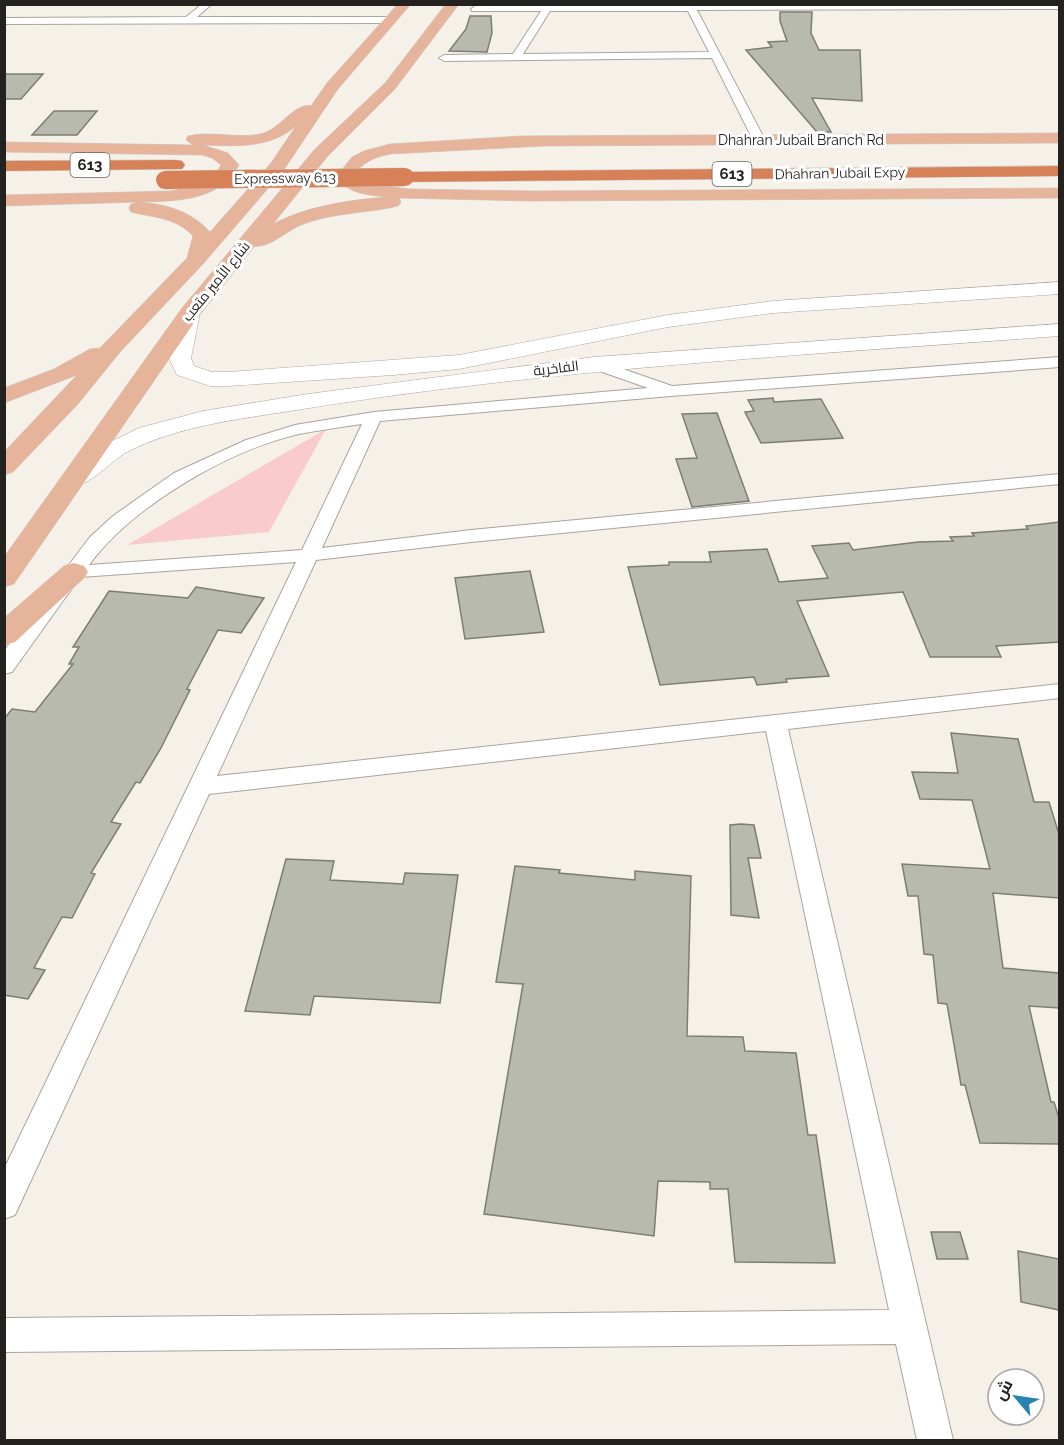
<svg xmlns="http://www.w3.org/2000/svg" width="1064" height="1445" font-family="Raleway,Cairo,sans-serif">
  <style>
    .green { fill: #f9cbcd }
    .building { fill: #b8b9af; stroke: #7c7d74; stroke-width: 1.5 }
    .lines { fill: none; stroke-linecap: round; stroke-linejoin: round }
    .street-casing { stroke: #a9a49c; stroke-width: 2 }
    .secondary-casing { stroke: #a9a49c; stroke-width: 1 }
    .primary-casing { stroke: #cfcece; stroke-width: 1 }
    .highway-casing { stroke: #cfcece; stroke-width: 1 }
    .street { fill: #fff; fill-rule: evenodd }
    .secondary { fill: #fff; fill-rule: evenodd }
    .primary { fill: #e6b39b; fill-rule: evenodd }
    .highway { fill: #d68158; fill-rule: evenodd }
    .highway-bridge-casing { stroke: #cfcece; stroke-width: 19; stroke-linecap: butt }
    .highway-bridge { stroke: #d68158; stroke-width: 18 }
    .labels { text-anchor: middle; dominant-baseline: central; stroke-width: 6; stroke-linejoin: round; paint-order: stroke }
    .far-street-label { font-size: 14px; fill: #24221f; stroke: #fff }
    .shield { fill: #fff; stroke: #666462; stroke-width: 1.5 }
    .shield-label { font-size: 15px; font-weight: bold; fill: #24221f }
  </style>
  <rect width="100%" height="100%" fill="#f6f1e8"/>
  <polygon class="green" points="326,429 269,532 127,545"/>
  <g class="building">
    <polygon points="780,12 812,12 811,33 819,50 860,50 862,101 812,98 831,132 817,132 746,50 772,47 768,42 787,41 780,21"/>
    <polygon points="470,16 491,16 492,33 487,52 449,51 466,29"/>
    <polygon points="4,74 43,74 21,99 4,99"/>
    <polygon points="54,111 97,111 77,135 32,135"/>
    <polygon points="773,398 774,402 821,399 843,438 761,443 745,412 754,411 748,400"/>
    <polygon points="717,413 749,501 692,507 676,459 697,458 682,414"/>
    <polygon points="1059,522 1059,642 996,646 1001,657 930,657 903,592 797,601 829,676 786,679 787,682 757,685 754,677 660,685 628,567 669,565 669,562 711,562 709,552 767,549 779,582 828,578 812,546 849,543 853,550 918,542 953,541 950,537 974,536 972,533 1028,529 1026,526"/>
    <polygon points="530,571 544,632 465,639 455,578"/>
    <polygon points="196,587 264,598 241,633 218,630 187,689 190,690 161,748 140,783 136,782 111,822 121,824 91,873 95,874 72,918 62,917 34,968 45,970 28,999 4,995 4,719 12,709 35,712 73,664 69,664 79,647 73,647 109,591 188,598"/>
    <polygon points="951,733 1018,739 1034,802 1049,802 1059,834 1059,898 993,893 1003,968 1059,973 1059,1008 1029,1006 1051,1102 1054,1102 1059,1118 1059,1144 980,1143 965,1085 961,1085 947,1004 938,1003 933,955 924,954 918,896 908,896 902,864 990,869 972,800 920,799 912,772 958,773"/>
    <polygon points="741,824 754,825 761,858 748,858 759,918 731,915 730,825"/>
    <polygon points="286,859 334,861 330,880 403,884 405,873 458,875 440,1003 314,996 310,1015 245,1011"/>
    <polygon points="515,866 560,870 559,873 635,880 635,871 691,876 687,1036 743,1037 745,1051 796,1053 808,1135 816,1135 835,1263 735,1262 728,1189 710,1189 710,1182 658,1181 654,1236 484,1214 523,984 496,982"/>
    <polygon points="931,1232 960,1232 968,1259 937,1259"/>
    <polygon points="1018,1251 1059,1259 1059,1310 1021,1302"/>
  </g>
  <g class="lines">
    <defs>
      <g id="street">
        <polygon points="202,4 212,4 197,17 389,17 393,20 389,23 4,24 4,18 186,17"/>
        <path d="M1060 4V9L697 10 765 140 759 143 753 140 712 58 444 61 439 58 444 55 513 54 541 11H472L471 9 475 6ZM550 11H688L709 52 523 54Z"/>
        <path d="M1060 357V367L671 396 380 421 322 548 471 530 1060 474V484L471 542 316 560 217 776 1060 684V698L788 729 953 1440H917L896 1344 4 1352V1318L889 1310 766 731 209 794 15 1215 4 1219V1169L296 562 80 577 12 672 4 674V651L90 537 113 516 174 473 246 440 295 425 374 412 648 388 588 367 586 364 588 361 594 359 672 386ZM362 424 302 550 89 565C132 506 229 450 299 434 320 430 341 427 362 424Z"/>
      </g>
      <g id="secondary">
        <polygon points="1060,282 1060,294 773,313 668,327 459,369 393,375 228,386 210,386 177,375 169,358 180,313 183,309 197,309 200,313 191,358 194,366 212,372 228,372 459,355 668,315 773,301"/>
        <path d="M1060 324V336C803 355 545 369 290 411 234 420 178 426 127 452 107 463 87 492 62 486L58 481 62 476 106 444 139 428 203 411 308 394 594 357Z"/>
      </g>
      <g id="primary">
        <path d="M398 4H411L338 89 283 171 203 264 121 351 78 404 13 472 4 475V452L77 375 4 403V388L54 369 90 349 100 348 187 258 193 236C175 217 155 218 131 212L129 208 131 204 138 202 4 206V195L172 191C192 186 211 184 221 165L212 158 202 155 4 152V142L193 145 186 140 188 136C212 130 239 140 264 133 280 128 296 102 311 106L327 83ZM296 126 271 163 210 232C191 211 166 204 138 202 176 201 219 202 239 165L228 153 203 145C236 146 270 149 296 126Z"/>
        <path d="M446 4H459L395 89 327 157 273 224C308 206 348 200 387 197 368 195 348 194 336 177L352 157 364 151 390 144 521 136 1060 133V143L544 146 390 154C376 157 361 162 354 176L369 184 409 189 531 191 1060 188V198L531 201 399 198 401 202 398 206C366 214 333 212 301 225 288 230 270 248 255 246L198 317 14 584 4 587V557L182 308 315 149 385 83Z"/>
        <polygon points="74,563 84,566 88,572 84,578 15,642 4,645 4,618 64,566"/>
      </g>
      <g id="highway">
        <polygon points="176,160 182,161 185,165 182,169 4,171 4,161"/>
        <polygon points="1060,166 1060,176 405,182 399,181 396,177 399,173 405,172"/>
      </g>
    </defs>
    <use href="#street" class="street-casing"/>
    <use href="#secondary" class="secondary-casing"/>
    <use href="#primary" class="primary-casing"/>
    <use href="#highway" class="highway-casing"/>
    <use href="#street" class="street"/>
    <use href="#secondary" class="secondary"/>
    <use href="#primary" class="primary"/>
    <use href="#highway" class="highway"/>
    <defs>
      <polyline id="highway-bridge" points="165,180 405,177"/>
    </defs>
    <use href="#highway-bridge" class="highway-bridge-casing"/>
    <use href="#highway-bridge" class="highway-bridge"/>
  </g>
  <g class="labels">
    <g class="far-street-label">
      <text x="801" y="140">Dhahran Jubail Branch Rd</text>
      <text transform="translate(840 173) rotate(-1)">Dhahran Jubail Expy</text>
      <text transform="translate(285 178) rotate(-1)">Expressway 613</text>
      <text transform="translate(216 281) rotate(-51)">شارع الأمير متعب</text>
      <text transform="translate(556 368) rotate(-7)">الفاخرية</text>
    </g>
    <g class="shield">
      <rect x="70.5" y="153" width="39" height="24" rx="4.5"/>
      <rect x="712.5" y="162" width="39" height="24" rx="4.5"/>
    </g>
    <g class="shield-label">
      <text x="90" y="165">613</text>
      <text x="732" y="174">613</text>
    </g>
  </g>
  <rect width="1064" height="1445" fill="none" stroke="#24221f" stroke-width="12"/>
  <g transform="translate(1016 1397) rotate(299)"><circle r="28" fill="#ffffff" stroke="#a7a7a5" stroke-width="1.5"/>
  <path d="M0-4.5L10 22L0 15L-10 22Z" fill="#2883b0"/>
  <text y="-9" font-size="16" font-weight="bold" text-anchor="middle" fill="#24221f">ش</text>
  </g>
</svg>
